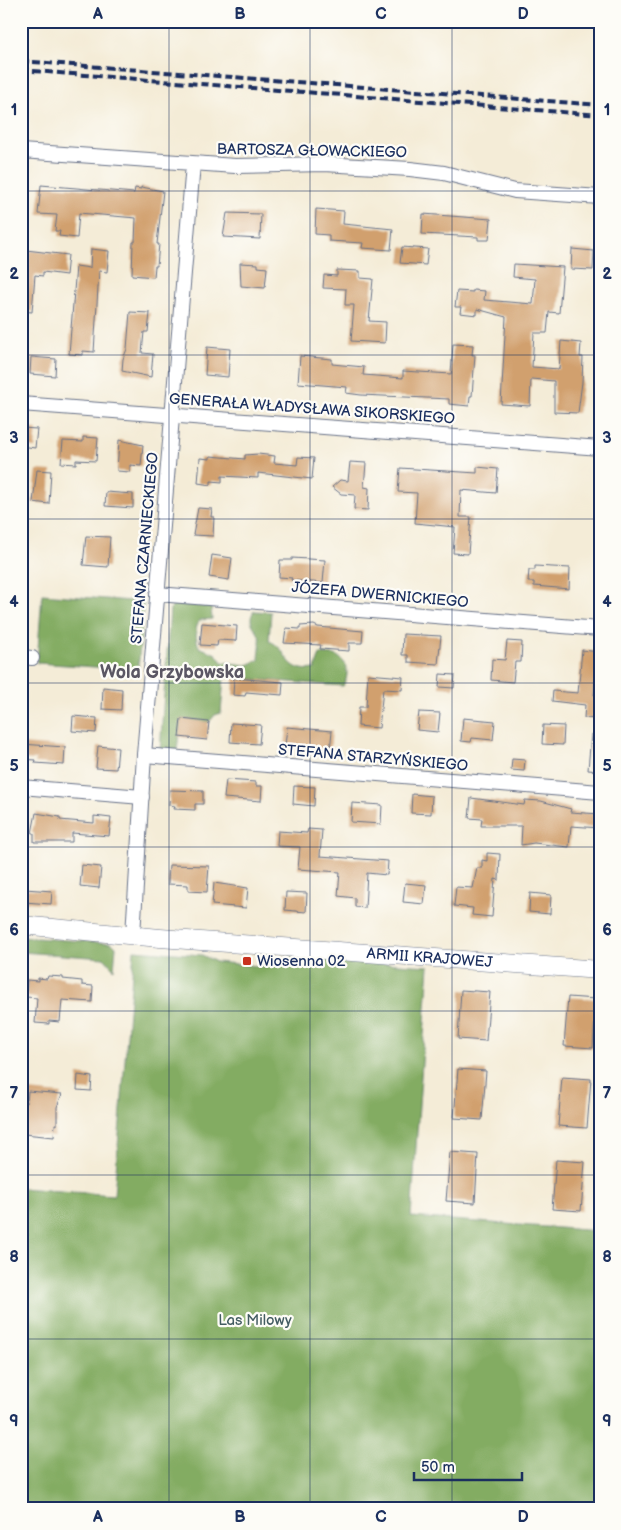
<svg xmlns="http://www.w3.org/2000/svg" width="621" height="1530" font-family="'Balsamiq Sans',sans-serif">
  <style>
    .forest { fill: #83ac62; stroke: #4f6e60 }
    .building { fill: #d1a06e }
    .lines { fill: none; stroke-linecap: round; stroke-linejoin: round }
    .minor-casing { stroke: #677188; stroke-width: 16 }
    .tertiary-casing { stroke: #677188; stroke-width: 19 }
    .minor { stroke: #fff; stroke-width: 14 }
    .tertiary { stroke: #fff; stroke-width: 18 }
    .rail { stroke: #1b2f5e; stroke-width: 4; stroke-dasharray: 8 4; stroke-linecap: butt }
    .grid { fill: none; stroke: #1b2f5e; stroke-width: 1; stroke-opacity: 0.55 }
    .poi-dot { fill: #c8321e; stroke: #fdfcf7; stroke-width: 2 }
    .labels { text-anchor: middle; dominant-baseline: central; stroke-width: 4.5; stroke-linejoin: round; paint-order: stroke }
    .street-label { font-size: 15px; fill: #1b2f5e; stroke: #fdfcf7 }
    .poi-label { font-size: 15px; fill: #1b2f5e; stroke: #fdfcf7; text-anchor: start }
    .park-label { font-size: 15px; fill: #445d63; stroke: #fdfcf7 }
    .quarter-label { font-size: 18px; font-weight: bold; fill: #5b5764; stroke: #fdfcf7 }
    .neatline { fill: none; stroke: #1b2f5e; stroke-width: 2 }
    .grid-label { font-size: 16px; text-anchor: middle; font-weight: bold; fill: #1b2f5e }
  </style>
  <rect width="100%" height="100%" fill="#fdfcf7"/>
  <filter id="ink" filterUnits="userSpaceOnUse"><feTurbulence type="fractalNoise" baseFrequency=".02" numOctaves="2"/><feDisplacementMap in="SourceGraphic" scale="10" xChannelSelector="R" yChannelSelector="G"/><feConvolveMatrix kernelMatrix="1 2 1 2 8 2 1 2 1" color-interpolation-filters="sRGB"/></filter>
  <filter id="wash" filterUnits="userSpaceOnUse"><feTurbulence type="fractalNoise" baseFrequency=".0096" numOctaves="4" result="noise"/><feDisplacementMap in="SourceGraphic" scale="20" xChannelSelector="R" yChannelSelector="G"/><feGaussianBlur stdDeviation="1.12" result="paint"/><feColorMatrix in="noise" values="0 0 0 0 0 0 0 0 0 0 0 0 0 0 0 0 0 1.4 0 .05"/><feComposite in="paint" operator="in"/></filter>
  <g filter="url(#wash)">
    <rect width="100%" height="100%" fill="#f4ecd7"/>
    <g class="forest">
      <polygon points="42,594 144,602 138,670 37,663"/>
      <path d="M175 604 211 607 212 619 200 620C194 627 196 639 199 647L216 654 222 662 247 665 259 660C259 654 261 646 260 640 259 628 245 624 254 611L271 612 269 641C289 648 284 674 315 669L320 654 335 655C348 661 350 675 343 686L224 677 221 713 215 715 209 722 181 719 177 750 175 753 160 751 170 609Z"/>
      <polygon points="21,937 112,943 116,947 114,969 104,958 21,952"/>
      <polygon points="134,950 202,955 216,962 269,967 290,957 429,966 411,1217 600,1231 600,1509 21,1509 21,1188 114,1195"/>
    </g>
    <g id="blocks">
      <g class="building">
        <polygon points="41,185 134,193 135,188 141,189 141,187 163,191 157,244 159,244 157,266 155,266 154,277 132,275 133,242 135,242 136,218 79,213 77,238 59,236 60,231 55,231 57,215 38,214"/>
        <polygon points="316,209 344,211 343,224 393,229 391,250 362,248 363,243 329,241 329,235 315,234"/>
        <polygon points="227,213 261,214 260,239 223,237"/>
        <polygon points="423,214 491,219 489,240 478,240 478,237 422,234"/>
        <polygon points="402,247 428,249 426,265 400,263"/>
        <polygon points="91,249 109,251 107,272 99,271 94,352 83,351 83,355 69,354 76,266 90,268"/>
        <polygon points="572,249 594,251 593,270 571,269"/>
        <polygon points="26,250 68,255 66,275 43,272 43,276 35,275 32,312 22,311"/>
        <polygon points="240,263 258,264 258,267 267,268 265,288 241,286"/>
        <polygon points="514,264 563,267 559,313 549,312 547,333 534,333 532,367 559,369 561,341 581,343 580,357 583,357 582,382 578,413 554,412 554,381 531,379 530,406 501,404 506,317 477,309 477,315 460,313 461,307 455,307 457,291 473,292 473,290 485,291 484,300 533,304 535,279 513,277"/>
        <polygon points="337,270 360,271 360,278 373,279 369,321 386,322 385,343 351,341 354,305 345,305 346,289 323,288 324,275 337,276"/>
        <polygon points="130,312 150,313 148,332 144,332 142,353 153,354 151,377 122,371 123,359 127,349"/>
        <polygon points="453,344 473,345 472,355 475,355 472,396 470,396 469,406 449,404 449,399 361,395 346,393 347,387 298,383 300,356 332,359 332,364 364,367 363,375 403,378 403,371 451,374"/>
        <polygon points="207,347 230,349 228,377 205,375"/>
        <polygon points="31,357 56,359 55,376 30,374"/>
        <polygon points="21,428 37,429 35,448 21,446"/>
        <polygon points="83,437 98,438 96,461 76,460 76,464 61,463 63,441 83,442"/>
        <polygon points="119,440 143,445 141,466 130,465 130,472 117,471"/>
        <polygon points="258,454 275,456 274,463 297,465 298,457 314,458 312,479 258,473 258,478 222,476 222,482 211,481 211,485 198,483 200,458 210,459 210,456 245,459 245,455"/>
        <polygon points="350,462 366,463 364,487 369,488 368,510 354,509 355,495 341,494 332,487 340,480 348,481"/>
        <polygon points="477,467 498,469 496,493 461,490 460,517 471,517 468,554 453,553 455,527 415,523 417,493 398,492 400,468 477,473"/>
        <polygon points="37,470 51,471 49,504 33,502"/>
        <polygon points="106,492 133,494 133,508 105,506"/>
        <polygon points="198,508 212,509 211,517 214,517 213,536 193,535"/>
        <polygon points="86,536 110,537 108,567 83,565"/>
        <polygon points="212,555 232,558 229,580 209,577"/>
        <polygon points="292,558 325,560 323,583 291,580 292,578 279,577 280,560 292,560"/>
        <polygon points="535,566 570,568 569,589 534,586 534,582 528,582 529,570 535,570"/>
        <polygon points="202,623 237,626 236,641 218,640 217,646 200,645"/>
        <polygon points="314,625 318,627 363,631 362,643 349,643 349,651 320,649 321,645 284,643 286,628 300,629 300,626"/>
        <polygon points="403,634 441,636 438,664 408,662 408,655 402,655"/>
        <polygon points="507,641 522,642 521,662 515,662 513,682 491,680 492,659 505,660"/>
        <polygon points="582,650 600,652 600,671 596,671 594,695 600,695 598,719 584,718 585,705 552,701 553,691 578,693"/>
        <polygon points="368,674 403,677 402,690 383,689 379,728 358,726 359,707 366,707"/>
        <polygon points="440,674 455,675 454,688 439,687"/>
        <polygon points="234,678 283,682 282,695 246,692 245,696 233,695"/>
        <polygon points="103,687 122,689 121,710 102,709"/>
        <polygon points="419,712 440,713 438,732 417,730"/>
        <polygon points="73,716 97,718 96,733 72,731"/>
        <polygon points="463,718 495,721 493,740 472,738 471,742 461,741"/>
        <polygon points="181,719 209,722 207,740 179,737"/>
        <polygon points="231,723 261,725 259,744 230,742"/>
        <polygon points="543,725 564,726 563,745 542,744"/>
        <polygon points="287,727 332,731 330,750 285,746"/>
        <polygon points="591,734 600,734 600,771 588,770"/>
        <polygon points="21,744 65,747 64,765 35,763 36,760 21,759"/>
        <polygon points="98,746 118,748 116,769 96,768"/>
        <polygon points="512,759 525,760 524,771 511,770"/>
        <polygon points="226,780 256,782 256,786 262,786 261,801 224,798"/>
        <polygon points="294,786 315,787 314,806 293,804"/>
        <polygon points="170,790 203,791 203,804 195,804 195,810 174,809 175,806 169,805"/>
        <polygon points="412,794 432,796 431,814 411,813"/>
        <polygon points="471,798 524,805 525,800 541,801 571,809 570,812 600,814 600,828 571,826 569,847 534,843 521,845 522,826 481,826 482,819 469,818"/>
        <polygon points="352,803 382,805 381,824 351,822"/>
        <polygon points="36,813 60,817 60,820 94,823 94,816 111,818 109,836 72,833 72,842 34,842 34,833 32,833"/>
        <polygon points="308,829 322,830 320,856 388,861 387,875 367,873 365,908 355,907 355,898 338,896 340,872 298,869 300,847 277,846 278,831 307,833"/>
        <polygon points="487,853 500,854 499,880 495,879 492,917 472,915 473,908 454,906 456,887 473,888 477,868 482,868 482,860 487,861"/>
        <polygon points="82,865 101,867 99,888 80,886"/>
        <polygon points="169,865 209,866 207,892 188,891 188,885 168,884"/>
        <polygon points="214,883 248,888 246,908 212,905"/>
        <polygon points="405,883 426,885 424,904 403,902"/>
        <polygon points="25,889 52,891 51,904 24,902"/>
        <polygon points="286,892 307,893 306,912 285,910"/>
        <polygon points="530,893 551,895 550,914 529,912"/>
        <polygon points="48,976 63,977 63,979 82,981 82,985 93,986 92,1002 62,1000 60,1022 49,1021 49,1024 35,1023 37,998 26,997 27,980 38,981 38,978 47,979"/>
        <polygon points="461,990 490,992 486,1041 458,1039"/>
        <polygon points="568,997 596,999 593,1048 564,1046"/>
        <polygon points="458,1069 486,1071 482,1120 454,1118"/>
        <polygon points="78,1075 92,1077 91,1091 77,1090"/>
        <polygon points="562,1077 591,1079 587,1128 558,1126"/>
        <polygon points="28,1091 62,1094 57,1107 57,1125 55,1124 54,1137 24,1134 24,1103 27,1103"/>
        <polygon points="450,1152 478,1154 475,1203 446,1201"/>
        <polygon points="556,1160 585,1162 581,1211 552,1209"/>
      </g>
    </g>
  </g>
  <g filter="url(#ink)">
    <use href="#blocks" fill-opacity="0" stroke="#677188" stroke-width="1"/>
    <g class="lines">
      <defs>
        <g id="minor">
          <polyline points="21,151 235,166 324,164 410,169 444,173 515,191 600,197"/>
          <polyline points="21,404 600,448"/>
          <polyline points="157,594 600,629"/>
          <polyline points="21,657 32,658"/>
          <polyline points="144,755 600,792"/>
          <polyline points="21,787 142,797"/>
          <polyline points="133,935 144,755 193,164"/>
        </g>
        <g id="tertiary">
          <path id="s1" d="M21 925 160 938 600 970"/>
        </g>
      </defs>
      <use href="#minor" class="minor-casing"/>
      <use href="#tertiary" class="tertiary-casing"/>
      <use href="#minor" class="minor"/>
      <use href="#tertiary" class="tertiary"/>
      <g class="rail">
        <polyline points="21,61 600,105"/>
        <polyline points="21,70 600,115"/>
      </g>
    </g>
  </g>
  <path class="grid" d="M169 21V1509M310 21V1509M452 21V1509M21 191H600M21 355H600M21 519H600M21 683H600M21 847H600M21 1011H600M21 1175H600M21 1339H600"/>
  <rect class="poi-dot" x="242" y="956" width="10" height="10" rx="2.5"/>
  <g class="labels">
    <g class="street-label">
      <text transform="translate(312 151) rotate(1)">BARTOSZA GŁOWACKIEGO</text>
      <text transform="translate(312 409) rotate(4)">GENERAŁA WŁADYSŁAWA SIKORSKIEGO</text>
      <text transform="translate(145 548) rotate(-85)">STEFANA CZARNIECKIEGO</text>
      <text transform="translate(380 595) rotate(5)">JÓZEFA DWERNICKIEGO</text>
      <text transform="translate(373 758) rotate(5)">STEFANA STARZYŃSKIEGO</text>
      <text stroke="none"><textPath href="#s1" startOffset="410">ARMII KRAJOWEJ</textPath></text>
    </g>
    <g class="poi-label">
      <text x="257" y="961">Wiosenna 02</text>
    </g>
    <g class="park-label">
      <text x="255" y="1320">Las Milowy</text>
    </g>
    <g class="quarter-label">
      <text x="172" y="672">Wola Grzybowska</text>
    </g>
  </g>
  <rect width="621" height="1530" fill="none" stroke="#fdfcf7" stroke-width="55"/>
  <path d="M414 1472v8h108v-8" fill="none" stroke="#1b2f5e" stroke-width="2.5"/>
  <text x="421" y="1472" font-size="15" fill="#1b2f5e" stroke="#fdfcf7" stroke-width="4" paint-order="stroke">50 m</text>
  <rect x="28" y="28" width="566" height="1474" class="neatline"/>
  <g class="grid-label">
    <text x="98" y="19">A</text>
    <text x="240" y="19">B</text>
    <text x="381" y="19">C</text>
    <text x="523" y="19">D</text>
    <text x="14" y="115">1</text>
    <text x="607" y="115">1</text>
    <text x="14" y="279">2</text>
    <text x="607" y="279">2</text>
    <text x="14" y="443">3</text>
    <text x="607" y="443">3</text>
    <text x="14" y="607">4</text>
    <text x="607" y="607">4</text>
    <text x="14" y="771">5</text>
    <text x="607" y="771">5</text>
    <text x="14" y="935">6</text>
    <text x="607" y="935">6</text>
    <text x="14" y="1098">7</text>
    <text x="607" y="1098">7</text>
    <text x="14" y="1262">8</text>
    <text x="607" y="1262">8</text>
    <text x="14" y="1426">9</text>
    <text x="607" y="1426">9</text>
    <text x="98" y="1522">A</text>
    <text x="240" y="1522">B</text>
    <text x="381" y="1522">C</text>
    <text x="523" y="1522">D</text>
  </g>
</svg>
